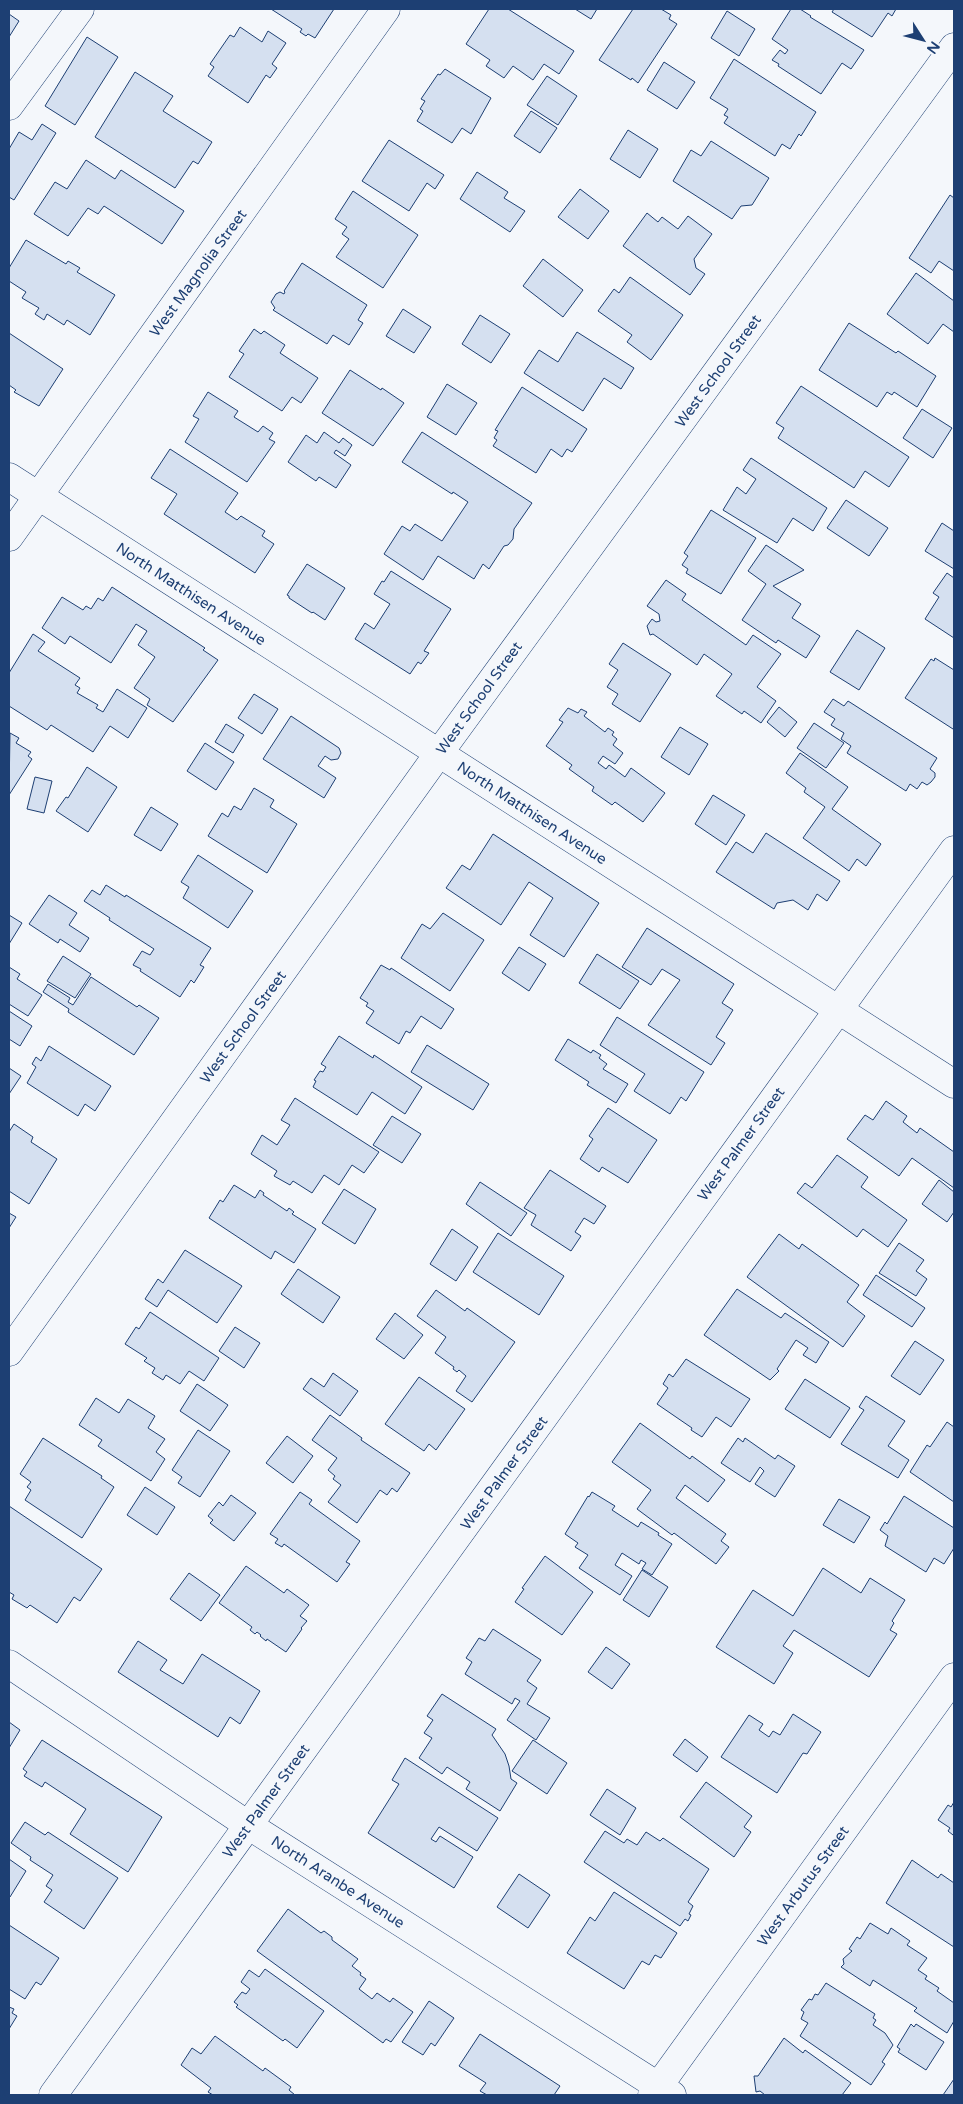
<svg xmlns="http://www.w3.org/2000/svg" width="963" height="2104" font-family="'Varela Round',sans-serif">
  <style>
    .building { fill: #d5e0f0; stroke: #1d3f73 }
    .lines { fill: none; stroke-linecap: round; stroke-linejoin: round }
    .minor-casing { stroke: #1d3f73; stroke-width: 29 }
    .minor { stroke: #f4f7fb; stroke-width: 28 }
    .labels { text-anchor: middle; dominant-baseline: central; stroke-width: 4; stroke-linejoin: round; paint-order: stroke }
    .street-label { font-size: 15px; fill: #1d3f73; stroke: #f4f7fb }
  </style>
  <rect width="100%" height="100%" fill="#f4f7fb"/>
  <g class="building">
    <polygon points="271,9 334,9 315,38 308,34 306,36 300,32 302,29"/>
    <polygon points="489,9 508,9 574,51 559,74 544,64 533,80 513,66 504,78 486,66 490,60 466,44"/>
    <polygon points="575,9 597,9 591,19"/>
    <polygon points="633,9 661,9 671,15 669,19 677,24 638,83 632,78 631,80 599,60"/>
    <polygon points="791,9 800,9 811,16 810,17 864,50 851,69 842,63 821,94 778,66 779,64 772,60 780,50 785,54 788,50 772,39"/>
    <polygon points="834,9 896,9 892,16 888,13 872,37 832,12"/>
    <polygon points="727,11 755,29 739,56 711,38"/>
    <polygon points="9,14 19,21 9,37"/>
    <polygon points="240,27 262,42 268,31 286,43 272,64 277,68 270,78 266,75 248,103 208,76 214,67 210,64 230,35 234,37"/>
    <polygon points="87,37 118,57 75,125 45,106"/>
    <polygon points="734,59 816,112 801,136 799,134 790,149 782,144 775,156 724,123 728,117 724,115 728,109 710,98"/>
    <polygon points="664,62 695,82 677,109 647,90"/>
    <polygon points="445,69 491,98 471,134 462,128 452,143 417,121 423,111 420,109 425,101 421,99 438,74 440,75"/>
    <polygon points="135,72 173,96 163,111 212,142 198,164 193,161 175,188 95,137"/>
    <polygon points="547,76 577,96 558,125 527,105"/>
    <polygon points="531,111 557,128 540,153 514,136"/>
    <polygon points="42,124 56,133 14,200 9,197 9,149 19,132 32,140"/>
    <polygon points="628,130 658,149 640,178 610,159"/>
    <polygon points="389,140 444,175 435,189 427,183 409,211 362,181"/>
    <polygon points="711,141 769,178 752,205 741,206 732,219 673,181 691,150 701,156"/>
    <polygon points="86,160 115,179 121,170 184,211 162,244 104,206 98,214 88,208 68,236 34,214 55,182 67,189"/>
    <polygon points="477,172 508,192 504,198 525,211 510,232 460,199"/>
    <polygon points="580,189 609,211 588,239 558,217"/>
    <polygon points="353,191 418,235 383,288 336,257 349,239 342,234 347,227 335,219"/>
    <polygon points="950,195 954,198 954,271 939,261 931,273 909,258"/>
    <polygon points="647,213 658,222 662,217 678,229 688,216 712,234 694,259 696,268 705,274 690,295 623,246"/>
    <polygon points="26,240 66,264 68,261 80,268 77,272 115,295 90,335 67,320 64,325 47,314 44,320 35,314 39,308 22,298 26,292 9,281 9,268"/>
    <polygon points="543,259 583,290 563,317 523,286"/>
    <polygon points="302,263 367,305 358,320 363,323 349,345 333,335 327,344 273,310 275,308 271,302 276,294 280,292 284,294 285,292 284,291"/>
    <polygon points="916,273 954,301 954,332 943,324 928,344 887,314"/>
    <polygon points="630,277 683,315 651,360 627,342 632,335 598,311 614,289 619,293"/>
    <polygon points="403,309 431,327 414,353 386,336"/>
    <polygon points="480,315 510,334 491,363 462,344"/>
    <polygon points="849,323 896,353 898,351 936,376 917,407 894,392 892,395 887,392 877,407 819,370"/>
    <polygon points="254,329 261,334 264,331 285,345 280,353 318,378 301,403 292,397 282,411 229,377 244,354 239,351"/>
    <polygon points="577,332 634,368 621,389 604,378 583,411 524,373 539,350 558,362"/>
    <polygon points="9,333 63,369 39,406 14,392 16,390 9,385"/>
    <polygon points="350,370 381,390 382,388 404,403 373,446 322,413"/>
    <polygon points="447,384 477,403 456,435 427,417"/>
    <polygon points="801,386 909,457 889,487 865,471 854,488 778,438 784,428 776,423"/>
    <polygon points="522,387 587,429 572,452 567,449 562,457 551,449 536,473 493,446 497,440 494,438 498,431 495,430"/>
    <polygon points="208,392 238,411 234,417 258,432 263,426 273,433 269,439 275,442 247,482 185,442 199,419 193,416"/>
    <polygon points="922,409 952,428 933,458 903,438"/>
    <polygon points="324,432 339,443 343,438 352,445 345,456 336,450 334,453 351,465 336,488 319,477 316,481 288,462 306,435 317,443"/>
    <polygon points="422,432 532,503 514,529 513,539 508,545 504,546 489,569 483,564 474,579 438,556 423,580 384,554 402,526 410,531 415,524 442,541 468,502 453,492 452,494 402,462"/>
    <polygon points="170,449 238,493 225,512 237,520 241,516 265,531 262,536 274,544 255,573 164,514 177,494 151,478"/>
    <polygon points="751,458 827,508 813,531 793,518 777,543 723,510 737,487 746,494 756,479 743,470"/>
    <polygon points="846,500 888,528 869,556 827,528"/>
    <polygon points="711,510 756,538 721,594 686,573 688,569 682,565 688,556 684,553"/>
    <polygon points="942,523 954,531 954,569 925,551"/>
    <polygon points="766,545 804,570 773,586 801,604 792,618 820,636 806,658 778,640 776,643 742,620 766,584 748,571"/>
    <polygon points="307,564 345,588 325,620 313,612 312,613 289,598 289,596 287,595"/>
    <polygon points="391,571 451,609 424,651 429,653 421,664 418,662 410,674 355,639 365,623 374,629 390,604 374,594 382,581 384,582"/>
    <polygon points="947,573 954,578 954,638 925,619 939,597 933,593"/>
    <polygon points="666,580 686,594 682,600 746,645 753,635 781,654 757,687 776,701 761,723 744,711 742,714 716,696 732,674 704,654 697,665 653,634 650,635 647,626 652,619 656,622 660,621 659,614 647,606"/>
    <polygon points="112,587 205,648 203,650 218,660 173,722 147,705 150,699 134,688 155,657 138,645 147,631 136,624 111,663 70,636 65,644 42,628 62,597 83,610 86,606 91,609 98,598 103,601"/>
    <polygon points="857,630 885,648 859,690 830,672"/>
    <polygon points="33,634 45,642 38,651 80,678 75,685 80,688 77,693 98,705 96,708 103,712 117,689 147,708 128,738 110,726 93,752 51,725 47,730 9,706 9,673"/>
    <polygon points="623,643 671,674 640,722 612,704 618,694 607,687 618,670 609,664"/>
    <polygon points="935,658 954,670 954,728 953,729 905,698 931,659 934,661"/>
    <polygon points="254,694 278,709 262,734 238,718"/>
    <polygon points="833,699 844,706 848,701 937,758 930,769 935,773 935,777 931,782 927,785 922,782 917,789 910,784 906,791 847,753 851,746 841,739 844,733 831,725 835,719 824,712"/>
    <polygon points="779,707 797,722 785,737 767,722"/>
    <polygon points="568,708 578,713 581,709 587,712 584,716 605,732 608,728 614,732 612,735 617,739 613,745 623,753 615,764 603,756 598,763 606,769 609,765 625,777 631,768 665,793 643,822 615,802 612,805 592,791 594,787 569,769 572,765 546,746 563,722 559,720"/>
    <polygon points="291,716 339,748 341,753 338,759 331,760 325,756 318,766 336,778 324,798 263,759"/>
    <polygon points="814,723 844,743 826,768 797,748"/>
    <polygon points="226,724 244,735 233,753 215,742"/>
    <polygon points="680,727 708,744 689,775 661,757"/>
    <polygon points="10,733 19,738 16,743 31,752 28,756 32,759 9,795"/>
    <polygon points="205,743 234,762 216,790 187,771"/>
    <polygon points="800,753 848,787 832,809 881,844 866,866 857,859 849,871 803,838 825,807 804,792 806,788 786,773"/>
    <polygon points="87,767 117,787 88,832 56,811 66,797 68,798"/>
    <polygon points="35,777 52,781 44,813 27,809"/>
    <polygon points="254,788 274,800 270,807 297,824 267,873 208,836 222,813 228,817 234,806 241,810"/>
    <polygon points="713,795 745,815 726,845 695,824"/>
    <polygon points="151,807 178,824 161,851 134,835"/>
    <polygon points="766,833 840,881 827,901 817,894 808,910 793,900 777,903 774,909 716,872 736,842 753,853"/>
    <polygon points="493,834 599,903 564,957 530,935 553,898 529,882 501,925 446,888 462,865 470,870"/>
    <polygon points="198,855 253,891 228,928 183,898 189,887 181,882"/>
    <polygon points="106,885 125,897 126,895 211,948 200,965 204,967 194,983 191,980 180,997 140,971 141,969 133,965 142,951 150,955 154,949 109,920 110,918 84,901 92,890 100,895"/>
    <polygon points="49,895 77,913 69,925 89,938 80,952 60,939 58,943 29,924"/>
    <polygon points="443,913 484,940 450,991 401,958 422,924 430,929"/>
    <polygon points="9,915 22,923 9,944"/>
    <polygon points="647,928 734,984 722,1003 733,1010 716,1037 725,1043 711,1065 648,1025 680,980 662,969 651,985 622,967"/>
    <polygon points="519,947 546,964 529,991 502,973"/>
    <polygon points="597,954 639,981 620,1009 579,983"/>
    <polygon points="63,956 91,974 75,998 47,981"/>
    <polygon points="381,965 390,970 391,968 454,1009 441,1029 421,1016 410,1033 406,1031 399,1044 366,1023 374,1011 366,1006 368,1003 360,998"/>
    <polygon points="9,967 20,974 17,979 42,995 28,1016 9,1004"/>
    <polygon points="91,977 137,1007 139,1005 159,1018 134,1055 68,1012 69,1009 43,992 48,984 70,998 68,1002 73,1005"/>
    <polygon points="9,1011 32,1026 20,1046 9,1039"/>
    <polygon points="617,1017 704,1072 686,1101 681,1097 670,1114 634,1091 645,1074 600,1045"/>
    <polygon points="339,1036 373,1058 374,1055 422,1087 405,1114 372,1092 357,1115 313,1087 316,1081 314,1080 320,1071 323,1072 326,1067 321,1064"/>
    <polygon points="568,1039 591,1053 593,1050 601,1055 599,1058 607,1064 603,1069 628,1084 616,1103 587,1085 589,1082 555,1060"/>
    <polygon points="427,1045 489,1084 473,1110 411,1072"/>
    <polygon points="49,1046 111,1086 95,1111 85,1104 78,1116 27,1083 36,1067 32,1064 36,1057 41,1061"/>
    <polygon points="9,1068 21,1076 9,1094"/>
    <polygon points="295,1098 379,1152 364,1173 352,1165 339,1185 324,1175 312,1193 293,1181 290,1185 274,1176 277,1171 251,1154 262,1135 277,1145 290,1125 281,1120"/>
    <polygon points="886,1101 907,1116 903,1122 917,1133 920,1128 954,1152 954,1188 912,1158 899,1176 847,1139 865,1115 873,1120"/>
    <polygon points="608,1108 657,1140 628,1183 602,1167 599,1172 580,1159 593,1139 589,1136"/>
    <polygon points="392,1116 421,1134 402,1163 373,1145"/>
    <polygon points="14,1124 33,1137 31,1142 57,1159 29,1204 9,1191 9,1132"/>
    <polygon points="837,1155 868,1177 861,1187 907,1220 888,1247 863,1229 857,1237 797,1193 805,1183 812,1188"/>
    <polygon points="550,1170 606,1206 594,1224 584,1218 575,1232 581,1236 571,1251 531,1225 536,1215 524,1208"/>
    <polygon points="939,1180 954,1192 954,1212 947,1222 922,1204"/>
    <polygon points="480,1182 527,1213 511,1236 466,1204"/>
    <polygon points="234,1185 255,1198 260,1190 264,1193 263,1195 287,1211 289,1208 294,1212 292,1214 316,1229 294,1263 275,1251 271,1259 209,1218 220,1200 223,1202"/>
    <polygon points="344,1189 376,1209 355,1244 322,1223"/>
    <polygon points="9,1213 16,1217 9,1228"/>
    <polygon points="452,1229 478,1247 456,1281 430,1264"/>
    <polygon points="498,1233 564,1276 539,1315 473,1272"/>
    <polygon points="779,1234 799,1249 802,1244 859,1285 847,1302 865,1316 843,1347 747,1277"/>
    <polygon points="899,1243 924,1260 916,1271 927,1279 916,1296 879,1273"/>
    <polygon points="185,1250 242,1286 217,1323 168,1290 157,1307 145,1299 158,1279 163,1283"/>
    <polygon points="298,1269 340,1297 323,1323 281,1294"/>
    <polygon points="876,1275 925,1308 912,1327 863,1295"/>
    <polygon points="737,1289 781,1318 785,1313 829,1342 816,1363 803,1355 808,1348 796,1340 777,1369 779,1371 770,1380 704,1335"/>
    <polygon points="436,1290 465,1311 467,1308 515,1342 472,1402 456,1391 466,1376 459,1370 457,1372 453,1369 454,1367 435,1353 446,1337 417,1316"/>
    <polygon points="150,1312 219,1358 204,1381 189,1371 180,1384 166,1375 163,1380 152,1373 155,1368 144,1361 147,1358 125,1344 136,1327 139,1329"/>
    <polygon points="395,1313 423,1335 404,1359 376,1339"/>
    <polygon points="235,1327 260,1343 244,1368 219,1351"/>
    <polygon points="915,1341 944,1360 920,1395 891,1376"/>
    <polygon points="686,1359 750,1399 731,1427 716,1417 702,1437 691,1430 692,1428 657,1404 668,1388 663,1384 669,1374 673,1377"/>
    <polygon points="333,1373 358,1391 340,1416 303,1389 311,1378 324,1387"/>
    <polygon points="419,1377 465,1409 436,1450 429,1444 424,1451 385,1424"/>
    <polygon points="805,1379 850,1408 830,1438 785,1409"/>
    <polygon points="197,1384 228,1405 210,1431 180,1411"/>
    <polygon points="866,1396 905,1421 888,1446 909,1460 898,1478 841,1444 864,1410 859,1407"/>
    <polygon points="96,1398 119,1413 128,1399 155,1416 148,1428 165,1439 156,1452 165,1459 151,1481 98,1446 102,1440 79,1425"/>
    <polygon points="330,1415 362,1438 361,1440 410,1473 397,1492 392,1488 387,1495 380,1490 357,1523 328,1502 341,1485 333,1479 335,1476 328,1470 337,1458 312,1440"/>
    <polygon points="947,1422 954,1427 954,1502 910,1472 927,1445 930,1447"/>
    <polygon points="640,1423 690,1459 692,1456 725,1480 708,1502 685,1485 676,1498 726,1534 721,1541 729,1547 716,1564 674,1533 672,1535 637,1509 651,1490 612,1462"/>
    <polygon points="198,1430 230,1451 200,1497 178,1483 182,1477 172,1470"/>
    <polygon points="287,1436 313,1456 293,1483 266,1463"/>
    <polygon points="43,1438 102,1476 101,1478 114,1487 82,1538 25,1500 31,1490 27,1487 31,1482 20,1474"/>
    <polygon points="738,1438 743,1442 745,1438 775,1459 778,1455 795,1466 775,1497 755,1484 764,1471 760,1467 750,1482 721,1463"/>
    <polygon points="145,1487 175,1507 157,1535 127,1515"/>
    <polygon points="300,1492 312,1500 309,1504 360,1541 346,1562 350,1564 337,1582 284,1544 282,1547 275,1543 278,1539 270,1534"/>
    <polygon points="592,1492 615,1506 612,1510 638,1527 641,1522 659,1533 658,1535 672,1544 652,1575 642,1569 646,1563 641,1560 639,1564 622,1553 615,1565 632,1576 620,1595 579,1568 588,1555 575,1547 578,1543 565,1534 588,1496 589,1497"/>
    <polygon points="231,1495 256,1513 234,1541 210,1523 213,1520 208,1516 219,1502 223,1506"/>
    <polygon points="904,1496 954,1528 954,1548 944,1564 934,1558 926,1572 885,1546 888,1536 880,1530 885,1522 887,1524"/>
    <polygon points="839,1499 870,1517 854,1543 823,1525"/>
    <polygon points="9,1506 102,1569 80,1601 74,1597 57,1623 30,1605 27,1608 12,1599 14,1595 9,1592"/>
    <polygon points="545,1556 593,1592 562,1635 515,1602 524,1589 522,1588"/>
    <polygon points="246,1566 284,1593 287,1589 309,1605 300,1616 307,1621 301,1628 302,1629 286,1652 267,1639 266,1641 260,1636 261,1635 257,1632 255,1634 250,1630 252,1627 219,1603"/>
    <polygon points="823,1568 861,1593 870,1578 905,1600 892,1621 894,1623 890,1630 897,1634 869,1677 794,1630 783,1646 793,1653 774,1684 716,1647 753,1590 793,1616"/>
    <polygon points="642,1570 668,1587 649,1617 623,1600"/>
    <polygon points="189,1573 220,1595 201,1621 170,1599"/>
    <polygon points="493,1629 541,1660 527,1681 537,1688 527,1704 550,1718 536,1740 507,1720 520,1701 515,1698 512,1704 465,1674 472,1662 466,1658 479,1638 485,1641"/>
    <polygon points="138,1641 167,1660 160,1670 183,1684 202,1654 260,1691 240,1724 230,1717 218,1737 118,1672"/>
    <polygon points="606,1647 630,1664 612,1689 588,1672"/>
    <polygon points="442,1694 496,1729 492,1735 505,1754 509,1766 511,1779 517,1783 500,1811 466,1789 470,1782 447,1767 442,1774 419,1758 432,1738 424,1733 433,1720 427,1716"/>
    <polygon points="793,1714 821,1732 807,1754 803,1753 777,1793 721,1757 749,1715 763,1724 759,1730 769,1737 773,1731 780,1735"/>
    <polygon points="9,1722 20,1730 9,1748"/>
    <polygon points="685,1739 708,1757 697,1772 673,1755"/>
    <polygon points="42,1740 162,1817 128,1872 70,1834 86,1809 45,1782 42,1787 24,1776 27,1772 23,1769"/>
    <polygon points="533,1740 567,1763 547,1794 512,1771"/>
    <polygon points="405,1758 498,1818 477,1851 439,1827 431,1839 436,1842 440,1836 473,1857 454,1888 368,1833 399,1784 392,1780"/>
    <polygon points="706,1782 752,1816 744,1827 751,1832 734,1857 680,1817"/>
    <polygon points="607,1789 636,1808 620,1835 590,1815"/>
    <polygon points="954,1802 954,1833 953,1835 948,1831 950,1828 938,1820 948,1805 951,1807"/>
    <polygon points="25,1822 45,1835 48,1832 118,1878 84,1929 44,1902 52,1890 46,1886 53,1875 30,1860 31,1857 11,1843"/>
    <polygon points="605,1831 624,1843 627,1839 637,1845 646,1832 660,1841 663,1838 709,1869 688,1902 693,1906 689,1914 691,1915 688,1921 685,1919 680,1926 584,1862"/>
    <polygon points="9,1859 26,1871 10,1897 9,1896"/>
    <polygon points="912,1860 938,1878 941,1874 954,1883 954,1947 886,1903"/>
    <polygon points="519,1874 550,1895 528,1928 497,1907"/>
    <polygon points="614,1892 677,1933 661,1958 655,1955 649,1965 642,1961 624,1989 567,1953 590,1917 595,1921"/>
    <polygon points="288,1909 321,1933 324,1931 332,1937 332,1940 358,1959 352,1966 361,1973 360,1975 366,1979 359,1989 372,1999 377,1993 390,2002 393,1998 413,2012 391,2042 386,2039 383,2043 257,1951"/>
    <polygon points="870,1923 888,1934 891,1928 910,1941 907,1945 927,1958 918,1970 927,1976 925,1979 939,1988 937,1991 954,2003 954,2021 947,2033 914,2011 917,2008 873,1980 870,1986 841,1967 844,1964 843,1959 852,1951 849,1949 857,1937 860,1939"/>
    <polygon points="9,1925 59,1958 41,1985 36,1982 25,1999 9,1989"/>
    <polygon points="265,1969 324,2011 297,2048 285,2039 283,2041 236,2007 238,2005 234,2002 242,1992 246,1994 250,1989 241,1982 249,1970 259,1977"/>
    <polygon points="826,1983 875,2014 873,2018 876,2020 873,2025 885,2033 893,2045 882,2062 885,2064 871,2085 800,2036 808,2023 801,2019 804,2012 801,2010 809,1999 812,2000 815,1994 818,1995"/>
    <polygon points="429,2001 454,2018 435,2046 431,2043 423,2055 402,2042"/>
    <polygon points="9,2007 14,2009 12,2013 17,2016 9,2029"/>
    <polygon points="911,2024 914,2027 916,2024 944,2042 926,2070 898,2052 900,2049 897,2047"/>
    <polygon points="480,2034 560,2086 554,2095 487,2095 480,2091 486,2083 459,2066"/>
    <polygon points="215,2036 263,2071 265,2068 291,2087 289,2090 295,2095 213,2095 208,2092 211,2088 181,2065 192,2048 201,2054"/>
    <polygon points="784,2038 803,2053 805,2050 851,2083 842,2095 765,2095 760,2091 756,2092 754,2076 758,2076"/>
    <polygon points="954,2079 954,2095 943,2095"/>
  </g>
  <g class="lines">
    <defs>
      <g id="minor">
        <polyline points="9,106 80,9"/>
        <polyline points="9,477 954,1084"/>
        <polyline points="9,537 386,9"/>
        <polyline points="9,1352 439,753 954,47"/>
        <polyline points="9,1664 248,1825 672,2095"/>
        <polyline points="53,2095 954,850"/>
        <polyline points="652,2095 954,1677"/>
      </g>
    </defs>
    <use href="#minor" class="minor-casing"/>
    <use href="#minor" class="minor"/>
  </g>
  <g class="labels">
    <g class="street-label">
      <text transform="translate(198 273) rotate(-54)">West Magnolia Street</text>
      <text transform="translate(718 371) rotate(-54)">West School Street</text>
      <text transform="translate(191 594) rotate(33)">North Matthisen Avenue</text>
      <text transform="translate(479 698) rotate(-54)">West School Street</text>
      <text transform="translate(532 813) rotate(33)">North Matthisen Avenue</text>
      <text transform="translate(243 1027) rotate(-54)">West School Street</text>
      <text transform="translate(741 1144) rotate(-54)">West Palmer Street</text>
      <text transform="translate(504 1473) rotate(-54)">West Palmer Street</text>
      <text transform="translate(266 1801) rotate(-54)">West Palmer Street</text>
      <text transform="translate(338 1882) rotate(33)">North Aranbe Avenue</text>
      <text transform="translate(803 1886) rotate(-54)">West Arbutus Street</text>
    </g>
  </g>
  <rect width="963" height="2104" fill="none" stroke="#1d3f73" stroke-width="20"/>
  <g transform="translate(923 40) rotate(126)" stroke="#f4f7fb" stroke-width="4" paint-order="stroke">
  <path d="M0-4L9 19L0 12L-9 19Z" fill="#1d3f73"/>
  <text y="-8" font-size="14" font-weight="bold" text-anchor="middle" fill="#1d3f73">N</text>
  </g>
</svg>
